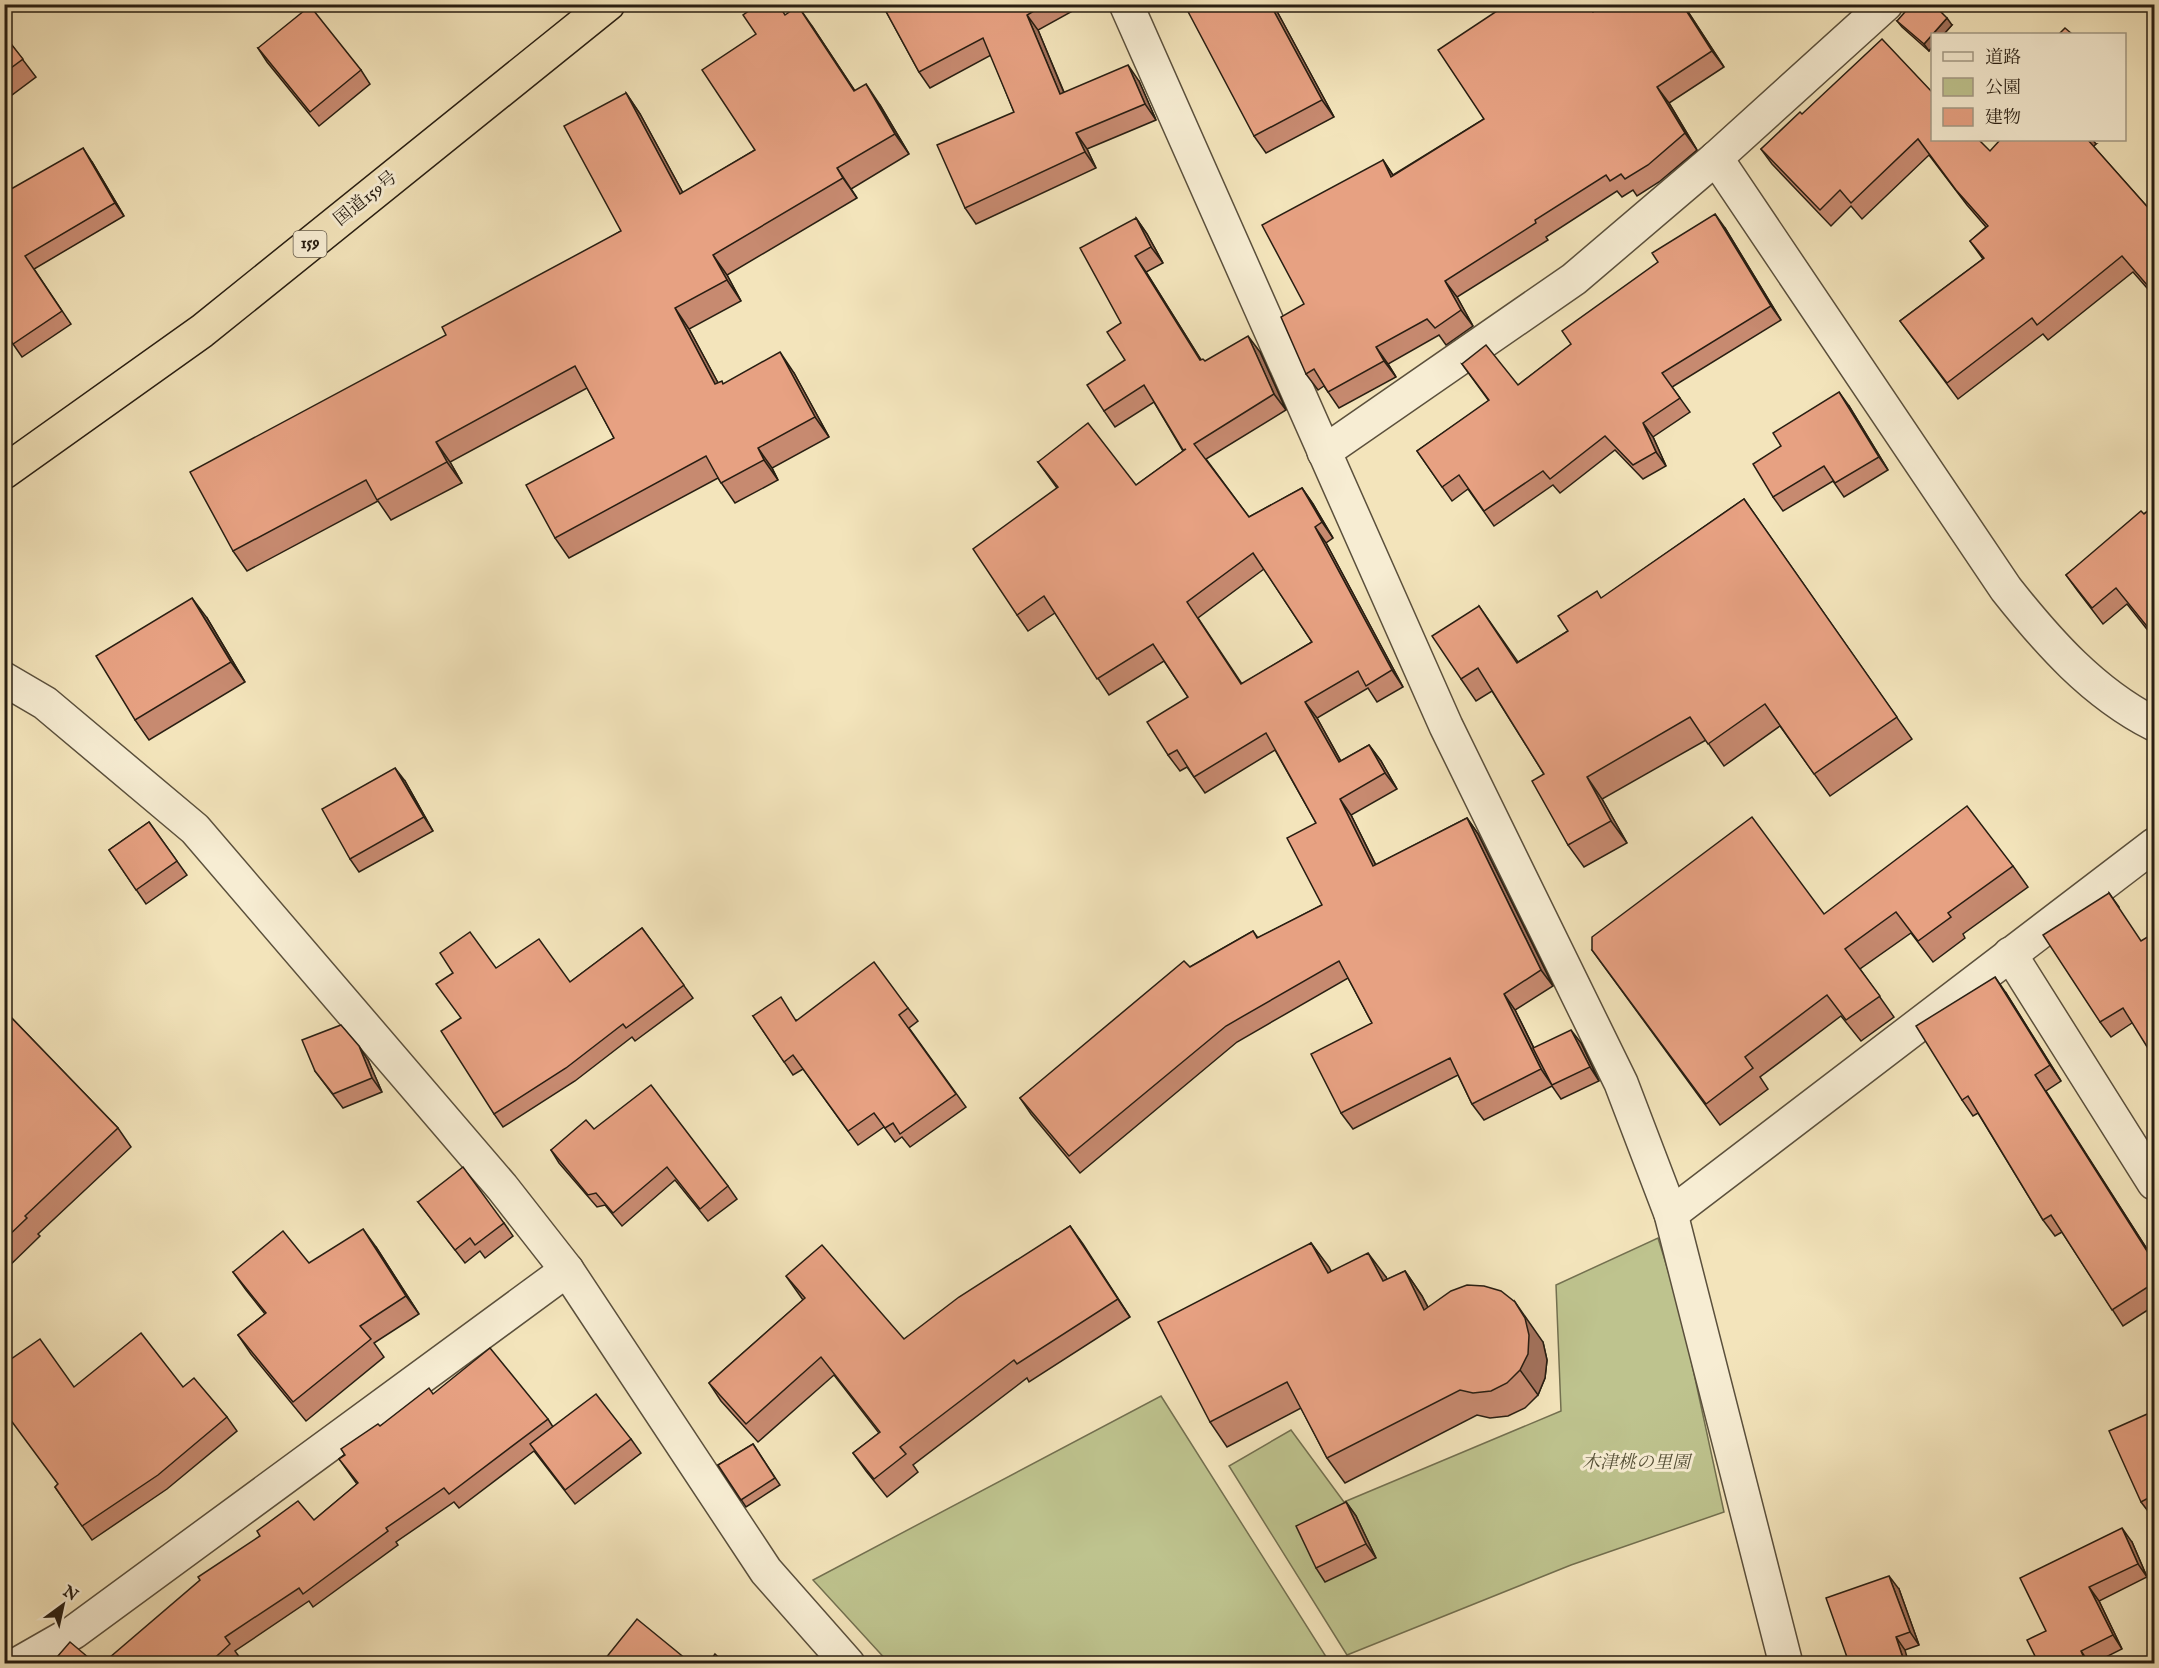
<svg xmlns="http://www.w3.org/2000/svg" width="2159" height="1668" font-family="'IM FELL English','Noto Serif JP',serif">
  <style>
    .green { fill: #bec38e; stroke: #737050; stroke-width: 1.5 }
    .lines { fill: none; stroke-linecap: round; stroke-linejoin: round }
    .street-casing { stroke: #5b503c; stroke-width: 36 }
    .highway-casing { stroke: #281e12; stroke-width: 36 }
    .street { stroke: #f7edd3; stroke-width: 33 }
    .highway { stroke: #f3e4bb; stroke-width: 33 }
    .wall { fill: #c78a70; stroke: #281e12; stroke-width: 1.5; fill-rule: evenodd }
    .shaded-wall { fill: #a2715b; stroke: #281e12; stroke-width: 1.5 }
    .building { fill: #e7a182; stroke: #281e12; stroke-width: 1.5; fill-rule: evenodd }
    .labels { text-anchor: middle; dominant-baseline: central; stroke-width: 6; stroke-linejoin: round; paint-order: stroke }
    .shield { fill: #f7edd3; stroke: #665c4c; stroke-width: 1.5 }
    .shield-label { font-size: 16px; font-weight: bold; fill: #281e12 }
    .street-label { font-size: 18px; fill: #281e12; stroke: #f7edd3 }
    .park-label { font-size: 18px; font-style: italic; fill: #555037; stroke: #f7edd3 }
  </style>
  <rect width="100%" height="100%" fill="#f3e4bb"/>
  <filter id="stains"><feTurbulence type="fractalNoise" baseFrequency=".00333" numOctaves="4"/><feColorMatrix values="0 0 0 0 .2 0 0 0 0 .09 0 0 0 0 .02 0 0 0 .5 -.17"/></filter>
  <radialGradient id="worn" r=".72"><stop offset=".6" stop-color="#630" stop-opacity="0"/><stop offset="1" stop-color="#630" stop-opacity=".3"/></radialGradient>
  <g class="green">
    <polygon points="1658,1238 1680,1309 1724,1512 1571,1565 1347,1655 1229,1466 1291,1430 1344,1502 1561,1411 1556,1285"/>
    <polygon points="1161,1396 1330,1663 889,1663 813,1580"/>
  </g>
  <g class="lines">
    <defs>
      <g id="street">
        <polyline points="1126,4 1446,726 1621,1083 1671,1214 1786,1664"/>
        <path d="M1716 158 2006 589C2048 642 2093 693 2154 724"/>
        <polyline points="1324,452 1574,279 1716,158 1886,4"/>
        <polyline points="4,679 45,703 195,829 502,1187 567,1270 766,1571 848,1664"/>
        <polyline points="2010,954 2154,1183"/>
        <polyline points="1671,1214 2154,845"/>
        <polyline points="18,1664 74,1632 567,1270"/>
      </g>
      <polyline id="highway" points="4,472 202,331 608,4"/>
    </defs>
    <use href="#street" class="street-casing"/>
    <use href="#highway" class="highway-casing"/>
    <use href="#street" class="street"/>
    <use href="#highway" class="highway"/>
  </g>
  <g class="wall">
    <polygon points="280,4 289,4 283,9"/>
    <polygon points="882,4 1079,4 1080,7 1038,30 1064,92 1139,81 1156,120 1087,149 1096,168 976,224 965,208 1014,112 991,55 930,88 919,72"/>
    <polygon points="1273,4 1334,117 1266,153 1254,136"/>
    <polygon points="1497,4 1590,4 1594,11 1605,4 1683,4 1724,67 1669,103 1697,150 1659,182 1637,196 1633,190 1622,197 1617,191 1546,237 1548,240 1457,297 1473,326 1446,345 1439,335 1388,364 1396,377 1339,408 1324,386 1318,390 1306,374 1304,304 1383,160 1393,175 1484,119 1500,9"/>
    <polygon points="786,15 812,26 855,91 880,105 909,154 851,189 857,198 727,275 741,301 689,329 718,383 724,384 794,373 829,437 772,468 778,480 735,503 718,478 569,558 555,538 614,438 587,388 450,462 462,483 391,520 378,501 247,571 233,551 446,335 621,231 626,93 640,114 683,193 755,150"/>
    <polygon points="1897,21 1952,25 1929,51 1902,27"/>
    <polygon points="4,35 36,77 4,101"/>
    <polygon points="258,48 361,70 370,84 319,126 267,62"/>
    <polygon points="1802,114 1990,151 2096,144 2093,146 2151,211 2154,206 2154,296 2133,272 2048,340 2043,334 1958,399 1900,321 1983,259 1970,241 1986,227 1967,205 1929,155 1862,219 1851,206 1831,226 1772,164 1761,149"/>
    <polygon points="92,162 124,216 34,269 71,324 22,357 4,331 4,193"/>
    <path d="M1136 218 1147 234 1163 263 1146 272 1201 360 1205 361 1260 352 1286 410 1206 459 1249 517 1302 488 1313 504 1333 538 1326 543 1403 687 1377 702 1368 688 1317 718 1341 761 1369 745 1381 761 1397 789 1351 815 1376 865 1467 818 1478 834 1553 986 1515 1010 1534 1048 1581 1043 1599 1081 1561 1099 1552 1086 1484 1120 1472 1104 1458 1075 1353 1129 1341 1113 1372 1023 1348 978 1237 1042 1080 1173 1031 1114 1020 1098 1190 967 1253 931 1258 938 1322 905 1316 823 1275 750 1205 793 1187 767 1180 771 1168 755 1188 697 1164 661 1109 695 1055 613 1028 631 1017 615 1057 488 1038 462 1136 485 1183 451 1154 402 1115 427 1104 411 1125 360 1121 323ZM1264 569 1312 642 1242 684 1198 618Z"/>
    <polygon points="1725,228 1781,320 1672,387 1690,412 1653,437 1666,466 1643,479 1615,450 1560,493 1553,485 1494,526 1468,489 1452,501 1417,451 1489,401 1462,364 1518,385"/>
    <polygon points="1849,406 1888,470 1844,497 1833,481 1783,511 1773,497"/>
    <polygon points="1744,499 1912,739 1830,796 1780,726 1724,766 1706,740 1602,799 1627,843 1584,867 1568,845 1544,774 1492,691 1476,701 1461,679 1479,606 1518,662 1568,631 1602,598"/>
    <polygon points="2154,506 2154,638 2127,604 2103,624 2077,590 2066,575"/>
    <polygon points="207,618 245,682 149,740 135,720"/>
    <polygon points="405,781 433,831 359,872 350,859"/>
    <polygon points="149,822 187,875 146,904 109,850"/>
    <polygon points="2013,866 2028,887 1963,934 1965,938 1933,962 1911,933 1860,969 1894,1017 1861,1041 1841,1016 1760,1077 1768,1089 1720,1125 1592,950 1824,914"/>
    <polygon points="2109,893 2119,907 2132,1023 2111,1037 2100,1022"/>
    <polygon points="642,928 693,998 635,1041 632,1037 575,1081 503,1127 494,1114 461,1018 496,968 570,982"/>
    <polygon points="2006,993 2061,1081 2046,1091 2154,1260 2154,1306 2123,1326 2062,1232 2055,1236 2043,1220 1978,1113 1973,1116 1962,1100"/>
    <polygon points="908,1008 918,1021 909,1028 966,1107 910,1147 902,1137 895,1142 884,1127 858,1145 803,1069 793,1075 753,1016 797,1020"/>
    <polygon points="4,1010 118,1128 131,1147 38,1234 40,1236 4,1271"/>
    <polygon points="368,1060 382,1092 343,1108 315,1071"/>
    <polygon points="594,1129 728,1186 737,1199 708,1221 675,1180 622,1226 605,1205 597,1207 559,1163 551,1150"/>
    <polygon points="418,1202 504,1223 513,1236 485,1258 480,1251 465,1263"/>
    <polygon points="1070,1226 1130,1317 1029,1382 1027,1378 913,1465 918,1472 887,1497 866,1471 853,1453 879,1433 834,1375 758,1442 721,1401 709,1383 803,1300 786,1276 904,1339"/>
    <polygon points="1311,1243 1331,1272 1386,1277 1387,1280 1405,1271 1422,1296 1428,1307 1543,1342 1547,1360 1545,1378 1538,1395 1525,1408 1508,1416 1490,1418 1477,1415 1345,1483 1327,1458 1301,1408 1227,1447 1210,1422"/>
    <polygon points="376,1247 419,1314 374,1343 384,1357 306,1421 251,1354 238,1335 265,1314 246,1290 233,1272 309,1263"/>
    <polygon points="74,1387 183,1387 227,1417 237,1431 167,1489 92,1540 55,1487 58,1484"/>
    <polygon points="433,1394 548,1419 553,1427 631,1439 641,1453 575,1504 534,1451 459,1508 454,1502 396,1542 398,1545 313,1607 309,1601 235,1651 240,1658 233,1664 102,1664 314,1520 357,1484 339,1459 380,1426"/>
    <polygon points="2154,1411 2154,1514 2151,1515 2141,1502"/>
    <polygon points="753,1444 780,1485 746,1507 718,1465"/>
    <polygon points="1346,1502 1356,1516 1376,1558 1325,1582 1316,1568"/>
    <polygon points="2132,1542 2147,1577 2099,1601 2122,1649 2092,1664 2039,1664 2046,1631"/>
    <polygon points="1899,1589 1919,1645 1905,1650 1848,1660"/>
  </g>
  <g class="shaded-wall">
    <polygon points="1270,4 1273,4 1334,117 1322,100"/>
    <polygon points="1682,4 1683,4 1724,67 1712,51"/>
    <polygon points="798,6 812,26 868,111 854,91"/>
    <polygon points="1027,15 1038,30 1071,110 1060,94"/>
    <polygon points="1947,18 1952,25 1944,34 1933,34"/>
    <polygon points="1932,35 1932,47 1929,51 1924,44"/>
    <polygon points="1128,65 1139,81 1156,120 1145,104"/>
    <polygon points="866,84 880,105 909,154 895,134"/>
    <polygon points="1657,87 1669,103 1697,150 1685,133"/>
    <polygon points="626,93 640,114 695,215 680,194"/>
    <polygon points="1076,133 1087,149 1096,168 1085,152"/>
    <polygon points="2086,140 2093,140 2096,144 2092,148"/>
    <polygon points="83,148 92,162 124,216 115,203"/>
    <polygon points="1383,160 1394,177 1391,177"/>
    <polygon points="837,168 857,198 843,178"/>
    <polygon points="1715,214 1725,228 1781,320 1771,306"/>
    <polygon points="1136,218 1147,234 1163,263 1151,247"/>
    <polygon points="713,255 727,275 741,301 727,280"/>
    <polygon points="1135,256 1146,272 1211,376 1200,360"/>
    <polygon points="1445,281 1457,297 1473,326 1461,310"/>
    <polygon points="675,308 689,329 730,405 715,384"/>
    <polygon points="1248,336 1260,352 1286,410 1274,394"/>
    <polygon points="1376,347 1388,364 1396,377 1384,361"/>
    <polygon points="780,352 794,373 829,437 815,417"/>
    <polygon points="1839,392 1849,406 1888,470 1879,457"/>
    <polygon points="1643,423 1653,437 1666,466 1656,452"/>
    <polygon points="436,442 450,462 462,483 447,462"/>
    <polygon points="758,448 772,468 778,480 764,460"/>
    <polygon points="1302,488 1313,504 1333,538 1322,522"/>
    <polygon points="1315,527 1326,543 1403,687 1392,670"/>
    <polygon points="192,598 207,618 245,682 231,662"/>
    <polygon points="1305,702 1317,718 1350,778 1339,762"/>
    <polygon points="1369,745 1381,761 1397,789 1385,773"/>
    <polygon points="395,768 405,781 433,831 424,817"/>
    <polygon points="1587,777 1602,799 1627,843 1611,821"/>
    <polygon points="1340,799 1351,815 1384,882 1373,866"/>
    <polygon points="1467,818 1478,834 1553,986 1541,970"/>
    <polygon points="1995,977 2006,993 2061,1081 2050,1065"/>
    <polygon points="1504,994 1515,1010 1552,1085 1541,1069"/>
    <polygon points="1571,1030 1581,1043 1599,1081 1590,1067"/>
    <polygon points="359,1046 368,1060 382,1092 372,1078"/>
    <polygon points="2035,1075 2154,1260 2154,1262"/>
    <polygon points="1070,1226 1083,1244 1130,1317 1118,1299"/>
    <polygon points="363,1229 376,1247 419,1314 406,1296"/>
    <polygon points="1311,1243 1329,1267 1345,1298 1328,1273"/>
    <polygon points="1368,1253 1386,1277 1401,1306 1383,1281"/>
    <polygon points="1405,1271 1422,1296 1442,1335 1424,1310"/>
    <polygon points="1515,1302 1543,1342 1547,1360 1545,1378 1538,1395 1520,1370"/>
    <polygon points="1346,1502 1356,1516 1376,1558 1366,1544"/>
    <polygon points="2122,1528 2132,1542 2147,1577 2138,1564"/>
    <polygon points="1889,1576 1899,1589 1919,1645 1910,1632"/>
    <polygon points="2089,1587 2099,1601 2122,1649 2113,1635"/>
    <polygon points="1896,1637 1905,1650 1909,1664 1905,1664"/>
    <polygon points="2081,1651 2090,1664 2087,1664"/>
  </g>
  <g class="building">
    <polygon points="759,4 778,4 785,15 798,6 854,91 866,84 895,134 837,168 843,178 713,255 727,280 675,308 715,384 722,381 723,384 780,352 815,417 758,448 764,460 721,483 706,456 555,538 526,485 614,438 575,366 436,442 447,462 377,500 366,480 233,551 190,472 446,335 442,327 621,231 564,126 626,93 680,194 755,150 702,70 756,34 743,15"/>
    <polygon points="882,4 1046,4 1027,15 1060,94 1128,65 1145,104 1076,133 1085,152 965,208 937,145 1014,112 983,38 919,72"/>
    <polygon points="1184,4 1270,4 1322,100 1254,136"/>
    <polygon points="1497,4 1589,4 1593,12 1605,4 1682,4 1712,51 1657,87 1685,133 1648,165 1625,179 1621,174 1610,181 1606,175 1535,220 1536,223 1445,281 1461,310 1435,328 1427,319 1376,347 1384,361 1328,392 1314,369 1306,374 1281,317 1304,304 1262,225 1383,160 1391,177 1484,119 1438,50 1500,9"/>
    <polygon points="1912,4 1933,4 1947,18 1924,44 1897,21"/>
    <polygon points="310,6 361,70 310,112 258,48"/>
    <polygon points="2065,28 2072,34 2059,34"/>
    <polygon points="4,35 23,59 4,73"/>
    <polygon points="1882,39 1932,92 1932,140 1979,140 1990,151 2000,140 2088,140 2151,211 2154,206 2154,293 2122,256 2037,325 2032,318 1947,383 1900,321 1984,258 1970,241 1988,226 1956,190 1918,139 1851,203 1840,190 1820,210 1761,149 1800,112 1802,114"/>
    <polygon points="83,148 115,203 25,256 62,311 13,344 4,331 4,193"/>
    <polygon points="1715,214 1771,306 1662,373 1680,398 1643,423 1656,452 1633,465 1605,436 1550,479 1543,471 1484,511 1459,475 1442,487 1417,451 1489,400 1462,364 1486,345 1518,385 1571,344 1562,331 1658,262 1652,253"/>
    <path d="M1136 218 1151 247 1135 256 1200 360 1203 359 1205 361 1248 336 1274 394 1194 444 1249 517 1302 488 1322 522 1315 527 1392 670 1366 686 1358 671 1305 702 1339 762 1369 745 1385 773 1340 799 1373 866 1467 818 1541 970 1504 994 1541 1069 1472 1104 1450 1058 1341 1113 1311 1054 1372 1023 1339 961 1226 1026 1069 1156 1020 1098 1184 961 1190 967 1253 931 1257 938 1322 905 1287 838 1316 823 1266 733 1194 777 1177 750 1168 755 1147 722 1188 697 1153 644 1097 679 1044 596 1017 615 973 549 1058 487 1038 462 1088 423 1136 485 1186 449 1183 450 1144 385 1104 411 1087 385 1125 360 1107 332 1121 323 1080 248ZM1253 553 1312 642 1241 684 1187 602Z"/>
    <polygon points="1839,392 1879,457 1835,483 1824,466 1773,497 1753,464 1781,446 1773,433"/>
    <polygon points="1744,499 1897,717 1814,774 1765,704 1708,744 1690,717 1587,777 1611,821 1568,845 1532,781 1544,774 1478,668 1461,679 1432,636 1479,606 1517,663 1568,631 1558,616 1597,591 1601,598"/>
    <polygon points="2154,506 2154,635 2116,588 2092,608 2066,575 2141,511 2144,514"/>
    <polygon points="192,598 231,662 135,720 96,656"/>
    <polygon points="395,768 424,817 350,859 322,809"/>
    <polygon points="1967,806 2013,866 1948,913 1951,917 1918,941 1896,912 1845,949 1880,996 1846,1020 1827,995 1745,1057 1753,1068 1706,1104 1592,950 1592,937 1752,817 1824,914"/>
    <polygon points="149,822 177,861 136,890 109,850"/>
    <polygon points="2109,893 2141,941 2154,933 2154,1058 2123,1008 2100,1022 2043,935"/>
    <polygon points="642,928 684,985 626,1028 623,1024 566,1068 494,1114 441,1031 461,1018 436,984 453,973 440,953 470,932 496,968 539,939 570,982"/>
    <polygon points="874,962 908,1008 899,1015 956,1094 900,1134 893,1123 885,1128 874,1113 848,1131 793,1055 784,1062 753,1016 781,997 796,1021"/>
    <polygon points="1995,977 2050,1065 2035,1075 2154,1262 2154,1283 2112,1310 2051,1215 2043,1220 1968,1096 1962,1100 1916,1026"/>
    <polygon points="4,1010 118,1128 25,1216 27,1218 4,1240"/>
    <polygon points="341,1025 359,1046 372,1078 333,1094 315,1071 302,1040"/>
    <polygon points="1571,1030 1590,1067 1552,1085 1533,1048"/>
    <polygon points="651,1085 728,1186 700,1209 667,1167 613,1213 596,1193 588,1195 551,1150 586,1120 594,1129"/>
    <polygon points="463,1167 504,1223 475,1245 470,1238 455,1250 418,1202"/>
    <polygon points="1070,1226 1118,1299 1017,1364 1014,1360 900,1447 906,1454 874,1479 853,1453 880,1432 821,1357 746,1424 709,1383 805,1298 786,1276 822,1245 904,1339 959,1297"/>
    <polygon points="363,1229 406,1296 360,1326 371,1339 293,1402 238,1335 266,1313 233,1272 283,1231 309,1263"/>
    <polygon points="1311,1243 1328,1273 1368,1253 1383,1281 1405,1271 1424,1310 1451,1291 1467,1285 1484,1286 1501,1291 1515,1302 1525,1318 1529,1335 1528,1354 1520,1370 1507,1383 1491,1391 1473,1393 1460,1390 1327,1458 1287,1382 1210,1422 1158,1322"/>
    <polygon points="141,1333 183,1387 194,1378 227,1417 158,1475 82,1526 55,1487 58,1484 4,1411 4,1364 40,1339 74,1387"/>
    <polygon points="490,1348 548,1419 449,1494 444,1488 386,1528 388,1531 303,1594 299,1588 225,1637 230,1644 208,1664 102,1664 200,1580 198,1577 260,1536 257,1531 298,1501 314,1520 358,1483 339,1459 345,1455 341,1449 378,1424 380,1426 429,1388 433,1394"/>
    <polygon points="596,1394 631,1439 565,1490 530,1444"/>
    <polygon points="2154,1411 2154,1495 2141,1502 2109,1431"/>
    <polygon points="753,1444 775,1478 741,1500 718,1465"/>
    <polygon points="1346,1502 1366,1544 1316,1568 1296,1526"/>
    <polygon points="2122,1528 2138,1564 2089,1587 2113,1635 2081,1651 2087,1664 2039,1664 2027,1640 2046,1631 2020,1578"/>
    <polygon points="1889,1576 1910,1632 1896,1637 1905,1664 1832,1664 1848,1660 1826,1598"/>
    <polygon points="637,1619 692,1664 601,1664"/>
    <polygon points="70,1642 96,1664 51,1664"/>
    <polygon points="715,1654 726,1664 708,1664"/>
  </g>
  <g class="labels">
    <rect class="shield" x="293.5" y="231" width="33" height="26" rx="4.5"/>
    <g class="shield-label">
      <text x="310" y="244">159</text>
    </g>
    <g class="street-label">
      <text transform="translate(366 199) rotate(-39)">国道159号</text>
    </g>
    <g class="park-label">
      <text x="1636" y="1463">木津桃の里園</text>
    </g>
  </g>
  <rect width="2159" height="1668" fill="none" stroke="#f3e4bb" stroke-width="24"/>
  <rect x="6" y="6" width="2147" height="1656" fill="none" stroke="#281e12" stroke-width="3"/>
  <rect x="12" y="12" width="2135" height="1644" fill="none" stroke="#281e12" stroke-width="1.5"/>
  <rect x="1931" y="33" width="195" height="108" fill="#f7edd3" stroke="#a49a86" stroke-width="1.5"/>
  <rect x="1943" y="52" width="30" height="9" fill="#f7edd3" stroke="#a49a86" stroke-width="1.5"/>
  <text x="1985" y="63" font-size="18" fill="#281e12">道路</text>
  <rect x="1943" y="78" width="30" height="18" fill="#bec38e" stroke="#a49a86" stroke-width="1.5"/>
  <text x="1985" y="93" font-size="18" fill="#281e12">公園</text>
  <rect x="1943" y="108" width="30" height="18" fill="#e7a182" stroke="#a49a86" stroke-width="1.5"/>
  <text x="1985" y="123" font-size="18" fill="#281e12">建物</text>
  <g transform="translate(63 1605) rotate(33)" stroke="#f7edd3" stroke-width="4.5" paint-order="stroke">
  <path d="M0-4.5L10 22L0 15L-10 22Z" fill="#281e12"/>
  <text y="-9" font-size="16" font-weight="bold" text-anchor="middle" fill="#281e12">N</text>
  </g>
  <rect width="100%" height="100%" filter="url(#stains)"/>
  <rect width="100%" height="100%" fill="url(#worn)"/>
</svg>
